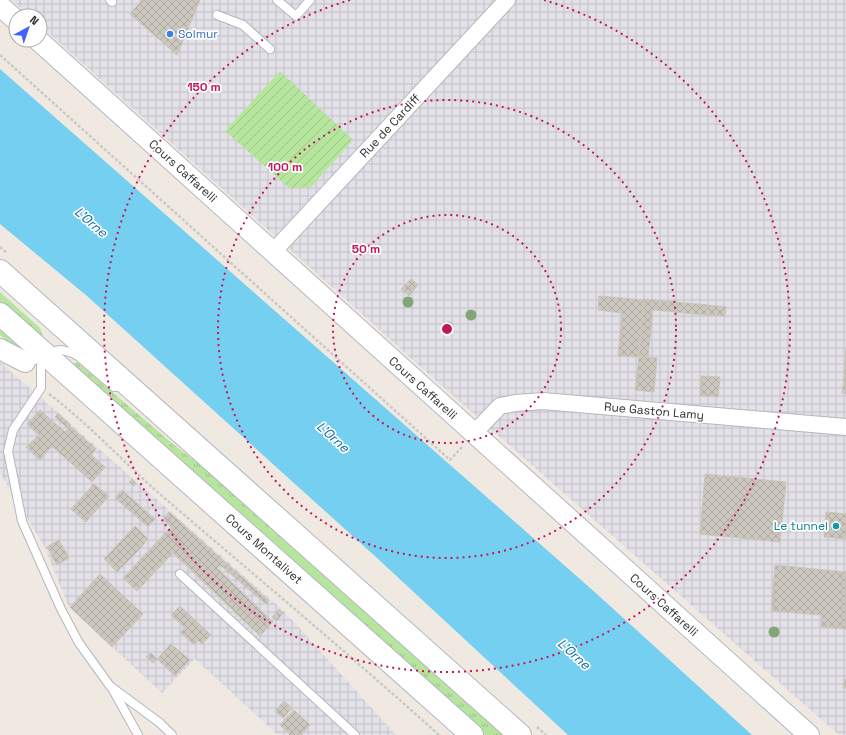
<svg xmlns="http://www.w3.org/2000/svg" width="846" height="735" font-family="'Space Grotesk',sans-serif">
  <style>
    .industrial { fill: url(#industrial-grid) }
    .grass { fill: url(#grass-tufts) }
    .garden { fill: url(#garden-furrows) }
    .water { fill: #75cff0 }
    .building { fill: url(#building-cross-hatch); stroke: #cbc5ba }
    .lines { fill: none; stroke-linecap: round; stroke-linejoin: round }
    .service-casing { stroke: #b4b7c1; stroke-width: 10 }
    .minor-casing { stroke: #b4b7c1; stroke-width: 18 }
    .tertiary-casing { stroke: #b4b7c1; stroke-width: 22 }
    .secondary-casing { stroke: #b4b7c1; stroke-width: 24 }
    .path { stroke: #c9c9c9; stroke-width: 2.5; stroke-dasharray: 3 2; stroke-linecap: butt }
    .service { stroke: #fff; stroke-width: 8 }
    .minor { stroke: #fff; stroke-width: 16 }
    .tertiary { stroke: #fff; stroke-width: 20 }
    .secondary { stroke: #fff; stroke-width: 22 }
    .tree { fill: #84a574 }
    .ring { fill: none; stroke: #c2185b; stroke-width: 2; stroke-dasharray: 2 4 }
    .shop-dot { fill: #3f7fe0; stroke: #fff; stroke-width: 1.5 }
    .culture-dot { fill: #0f9aa8; stroke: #fff; stroke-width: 1.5 }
    .labels { text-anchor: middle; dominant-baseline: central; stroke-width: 3.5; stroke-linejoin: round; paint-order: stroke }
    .shop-label { font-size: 12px; fill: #366cbe; stroke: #fff; text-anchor: start }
    .street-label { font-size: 12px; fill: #2e2e2e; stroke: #fff }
    .culture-label { font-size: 12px; fill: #0d838f; stroke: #fff; text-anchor: end }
    .water-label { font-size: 13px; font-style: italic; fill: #0d6fa3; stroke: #fff }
    .centre { fill: #c2185b; stroke: #fff; stroke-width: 2 }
    .ring-label { font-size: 12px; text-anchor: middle; font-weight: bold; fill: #c2185b; stroke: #fff; stroke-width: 3.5; stroke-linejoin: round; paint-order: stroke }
  </style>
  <defs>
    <pattern id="industrial-grid" width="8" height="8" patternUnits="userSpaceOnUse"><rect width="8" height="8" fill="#e3e1e8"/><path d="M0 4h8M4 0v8" fill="none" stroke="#c3c1c7"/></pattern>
    <pattern id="grass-tufts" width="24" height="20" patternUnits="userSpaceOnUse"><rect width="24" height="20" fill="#b6e59e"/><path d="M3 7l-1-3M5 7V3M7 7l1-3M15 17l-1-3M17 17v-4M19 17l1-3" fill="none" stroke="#9dc588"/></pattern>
    <pattern id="garden-furrows" width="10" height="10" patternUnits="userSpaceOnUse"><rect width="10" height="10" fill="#b6e59e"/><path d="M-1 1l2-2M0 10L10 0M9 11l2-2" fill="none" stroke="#9dc588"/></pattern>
    <pattern id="building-cross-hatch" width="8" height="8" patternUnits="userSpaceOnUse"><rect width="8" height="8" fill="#cbc7bf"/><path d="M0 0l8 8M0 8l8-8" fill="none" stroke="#afaba4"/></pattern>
  </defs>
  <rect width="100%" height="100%" fill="#efe9e1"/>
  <g class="industrial">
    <polygon points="12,0 846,0 846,735 839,735 442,386 40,25 40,16 30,16"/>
    <polygon points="0,362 284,611 396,735 278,735 195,659 162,693 69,607 44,546 0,473"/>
  </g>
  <g class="grass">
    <polygon points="0,292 40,328 43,336 38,336 0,303"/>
    <polygon points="0,324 27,349 22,354 0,335"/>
    <polygon points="77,362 173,444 245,500 508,735 485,735 73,368 72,364"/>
  </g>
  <polygon class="garden" points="280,71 353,140 311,187 289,188 225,131"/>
  <polygon class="water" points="0,69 598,595 752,735 568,735 377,558 87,296 0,224"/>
  <g class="building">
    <polygon points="142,0 200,0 177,55 130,14"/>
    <polygon points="411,279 418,285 409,296 401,289"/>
    <polygon points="599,296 644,300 638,357 618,356 622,313 598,310"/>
    <polygon points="644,299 707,305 706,315 653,310 648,357 639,356"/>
    <polygon points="707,305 726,307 725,316 706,315"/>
    <polygon points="846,349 846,387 843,386"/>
    <polygon points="639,356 657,358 654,392 635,390"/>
    <polygon points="701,376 720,377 718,397 700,396"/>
    <polygon points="843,386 846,387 846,394 842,393"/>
    <polygon points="40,410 65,432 70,426 96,449 91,455 105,467 92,482 52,446 40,460 26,447 39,435 27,424"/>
    <polygon points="58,413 71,425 67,428 55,417"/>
    <polygon points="705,474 786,482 780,542 700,534"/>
    <polygon points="132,479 136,483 134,486 129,482"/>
    <polygon points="94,484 109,496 86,522 71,509"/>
    <polygon points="122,490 155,519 148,527 115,498"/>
    <polygon points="169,512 224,561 217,568 273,622 260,636 173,553 137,591 123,578 171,527 163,519"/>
    <polygon points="826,512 846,514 846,539 824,537"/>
    <polygon points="135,526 148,539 138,551 134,548 118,565 121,568 117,572 104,559"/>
    <polygon points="59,540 69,558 57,565 47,547"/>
    <polygon points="134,548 138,551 121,568 118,565"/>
    <polygon points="224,561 269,601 266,604 220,565"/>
    <polygon points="775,565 846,572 846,629 821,627 822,615 771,611"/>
    <polygon points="100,574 143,614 112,647 70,607"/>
    <polygon points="180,606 211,635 202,644 171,615"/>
    <polygon points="279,609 283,613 277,621 272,617"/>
    <polygon points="185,628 198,641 194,645 180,632"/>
    <polygon points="171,644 190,660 175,676 157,659"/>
    <polygon points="151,653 157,659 153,663 146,657"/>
    <polygon points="844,679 846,679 846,688 843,688"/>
    <polygon points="284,701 292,708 283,718 275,711"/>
    <polygon points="294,710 310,725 301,735 290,735 280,725"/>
  </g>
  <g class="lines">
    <defs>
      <g id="service">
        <polyline points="110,0 112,2"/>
        <polyline points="277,0 296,16 310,0"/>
        <polyline points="217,15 243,25 270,49"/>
        <polyline points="25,362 39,359 54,351 61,350 70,352 78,356 114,387 124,386"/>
        <polyline points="41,366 41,388 13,430 8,451 22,521 61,609 79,643 110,686 160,723 172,735"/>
        <polyline points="180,574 355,735"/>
        <polyline points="112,688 138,735"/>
      </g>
      <g id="minor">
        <polyline points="273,252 507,0"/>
        <polyline points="474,433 500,406 516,403 543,401 846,427"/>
      </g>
      <g id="tertiary">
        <polyline points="0,6 16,20"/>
        <polyline points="38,40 809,735"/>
        <polyline points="0,349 25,362"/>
      </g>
      <g id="secondary">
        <polyline points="0,271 520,735"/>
        <polyline points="0,314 472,735"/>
      </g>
    </defs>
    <use href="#service" class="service-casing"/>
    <use href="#minor" class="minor-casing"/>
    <use href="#tertiary" class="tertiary-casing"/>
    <use href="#secondary" class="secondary-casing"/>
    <g class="path">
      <polyline points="0,55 450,460 463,446"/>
      <polyline points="0,247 7,253"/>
      <path d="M49 394C89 424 123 462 161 495 254 575 348 653 439 735"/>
      <polyline points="537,727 546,735"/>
    </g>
    <use href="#service" class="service"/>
    <use href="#minor" class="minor"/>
    <use href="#tertiary" class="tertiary"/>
    <use href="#secondary" class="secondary"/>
  </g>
  <g class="tree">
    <circle cx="408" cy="302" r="5.5"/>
    <circle cx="471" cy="315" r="5.5"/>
    <circle cx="448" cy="327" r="5.5"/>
    <circle cx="774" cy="632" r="5.5"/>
  </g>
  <g class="ring">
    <circle cx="447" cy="329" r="114"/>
    <circle cx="447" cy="329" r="229"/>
    <path d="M544 0A343 343 0 1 1 350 0"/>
  </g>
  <circle class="shop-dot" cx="170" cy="34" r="4"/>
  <circle class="culture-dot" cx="836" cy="526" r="4"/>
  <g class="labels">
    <g class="shop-label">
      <text x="178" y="34">Solmur</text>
    </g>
    <g class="street-label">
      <text transform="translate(390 126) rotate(-47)">Rue de Cardiff</text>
      <text transform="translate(183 171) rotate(42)">Cours Caffarelli</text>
      <text transform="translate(423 388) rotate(42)">Cours Caffarelli</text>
      <text transform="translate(654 411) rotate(5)">Rue Gaston Lamy</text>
      <text transform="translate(264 549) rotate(42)">Cours Montalivet</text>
      <text transform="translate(664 605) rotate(42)">Cours Caffarelli</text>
    </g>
    <g class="culture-label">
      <text x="828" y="526">Le tunnel</text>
    </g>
    <g class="water-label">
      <text transform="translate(91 222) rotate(41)">L'Orne</text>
      <text transform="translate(333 437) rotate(42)">L'Orne</text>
      <text transform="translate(574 654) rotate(42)">L'Orne</text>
    </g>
  </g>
  <circle cx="447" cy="329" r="6" class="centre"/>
  <g class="ring-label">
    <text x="204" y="91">150 m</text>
    <text x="285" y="171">100 m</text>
    <text x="366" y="253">50 m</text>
  </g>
  <g transform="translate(28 28) rotate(40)"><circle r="19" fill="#ffffff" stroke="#ababab"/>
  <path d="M0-3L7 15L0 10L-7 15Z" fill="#4264fb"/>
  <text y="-6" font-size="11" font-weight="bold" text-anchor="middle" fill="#2e2e2e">N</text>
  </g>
</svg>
